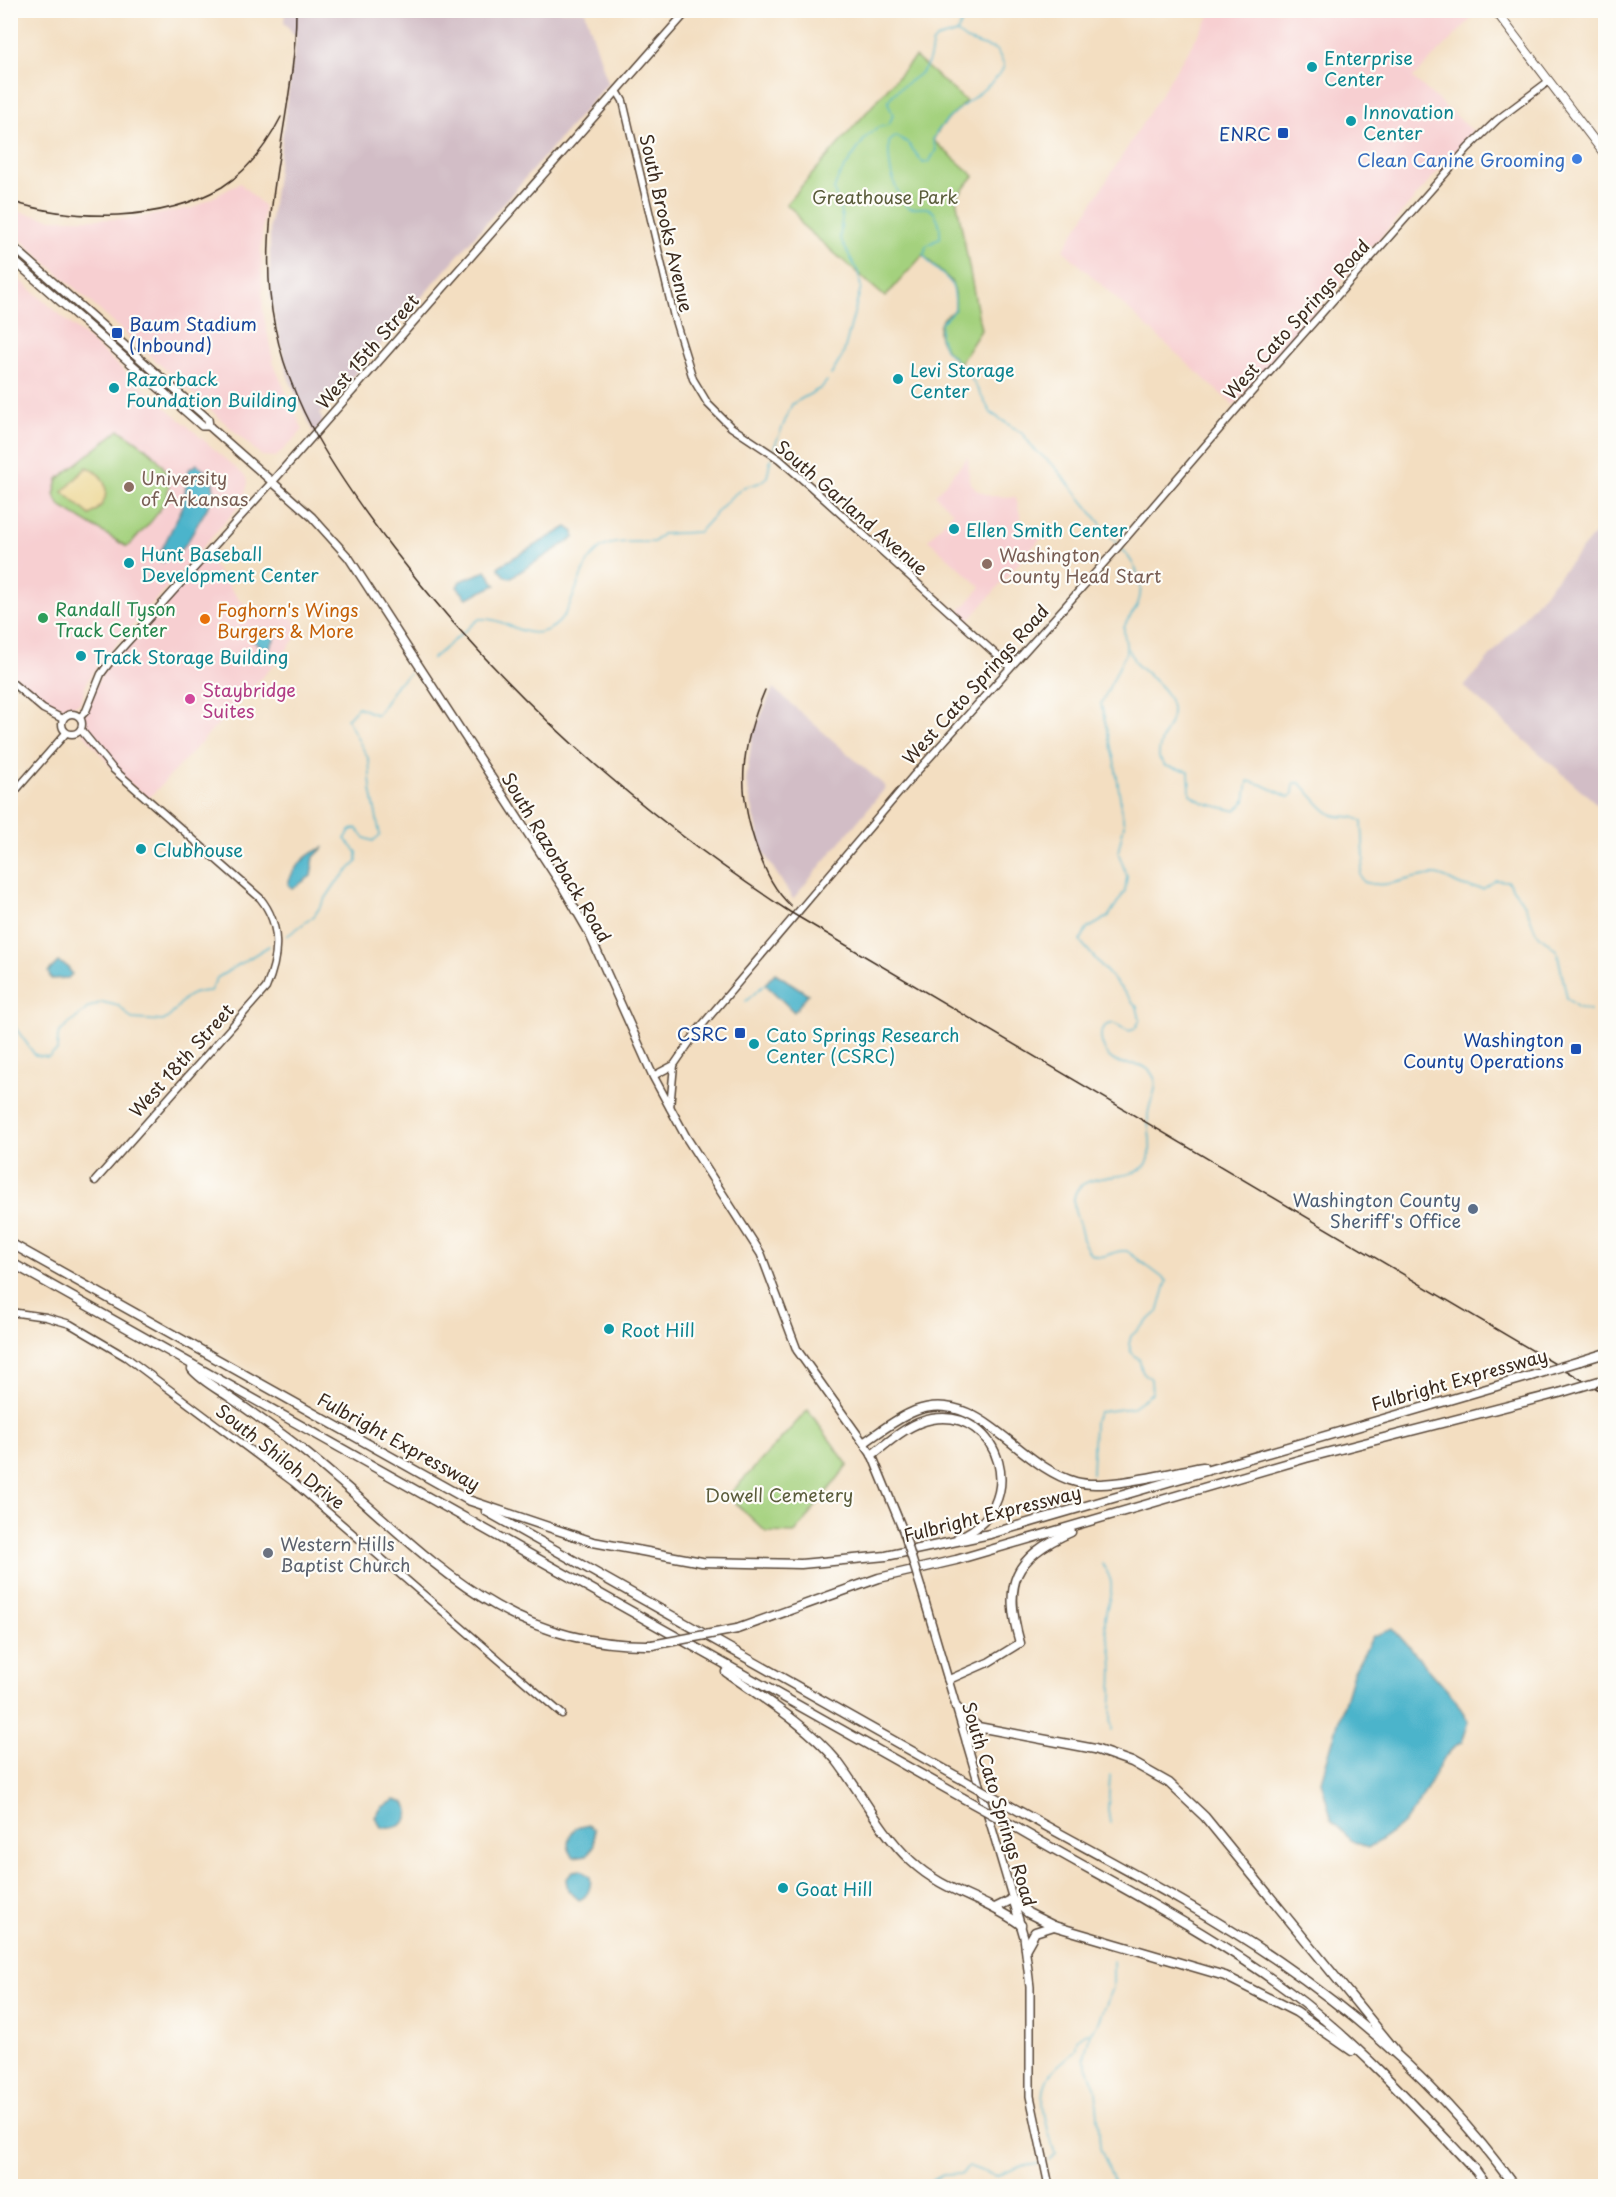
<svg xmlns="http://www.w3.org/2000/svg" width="1616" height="2197" font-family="'Playpen Sans',sans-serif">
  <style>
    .built { fill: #f7cfd1 }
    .industrial { fill: #d2bdc6 }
    .green { fill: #a4d17e; stroke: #707e4e; stroke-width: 1.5 }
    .sand { fill: #eeda9e; stroke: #94825e; stroke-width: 1.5 }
    .water { fill: #4cb4cb; stroke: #446f74; stroke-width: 1.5 }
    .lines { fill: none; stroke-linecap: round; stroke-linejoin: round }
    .stream { stroke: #4cb4cb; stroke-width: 1.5 }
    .tertiary-casing { stroke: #574536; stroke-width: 9 }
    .secondary-casing { stroke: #574536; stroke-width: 10 }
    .primary-casing { stroke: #574536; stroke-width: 10 }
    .motorway-casing { stroke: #574536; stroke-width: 11 }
    .tertiary { stroke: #fff; stroke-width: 6 }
    .secondary { stroke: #fff; stroke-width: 7 }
    .primary { stroke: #fff; stroke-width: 8 }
    .motorway { stroke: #fff; stroke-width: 8 }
    .rail { stroke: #3b2a1e; stroke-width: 1.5 }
    .secondary-bridge-casing { stroke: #574536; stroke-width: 10; stroke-linecap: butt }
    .motorway-bridge-casing { stroke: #574536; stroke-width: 11; stroke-linecap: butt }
    .secondary-bridge { stroke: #fff; stroke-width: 7 }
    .motorway-bridge { stroke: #fff; stroke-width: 8 }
    .culture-dot { fill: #0f9aa8; stroke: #fdfcf7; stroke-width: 2 }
    .transit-dot { fill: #1a4fb4; stroke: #fdfcf7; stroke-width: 2 }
    .shop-dot { fill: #3f7fe0; stroke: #fdfcf7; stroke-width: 2 }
    .education-dot { fill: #8d6e63; stroke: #fdfcf7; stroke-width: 2 }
    .leisure-dot { fill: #2e9e5b; stroke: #fdfcf7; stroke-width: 2 }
    .food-dot { fill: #e8710a; stroke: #fdfcf7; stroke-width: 2 }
    .hotel-dot { fill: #d1479c; stroke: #fdfcf7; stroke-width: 2 }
    .service-dot { fill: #5c6f8a; stroke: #fdfcf7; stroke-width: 2 }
    .worship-dot { fill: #6b7280; stroke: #fdfcf7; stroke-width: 2 }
    .labels { text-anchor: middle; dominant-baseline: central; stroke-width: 4.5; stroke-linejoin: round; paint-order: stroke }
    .culture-label { font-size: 18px; fill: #0d838f; stroke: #fdfcf7; text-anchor: start }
    .transit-label { font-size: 18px; fill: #164399; stroke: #fdfcf7; text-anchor: end }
    .shop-label { font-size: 18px; fill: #366cbe; stroke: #fdfcf7; text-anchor: end }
    .park-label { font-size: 18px; fill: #5a5c3b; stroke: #fdfcf7 }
    .street-label { font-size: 18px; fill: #3b2a1e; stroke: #fdfcf7 }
    .education-label { font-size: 18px; fill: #785e54; stroke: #fdfcf7; text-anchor: start }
    .leisure-label { font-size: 18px; fill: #27864d; stroke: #fdfcf7; text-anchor: start }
    .food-label { font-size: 18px; fill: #c56008; stroke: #fdfcf7; text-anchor: start }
    .hotel-label { font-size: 18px; fill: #b23c85; stroke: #fdfcf7; text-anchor: start }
    .service-label { font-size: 18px; fill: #4e5e75; stroke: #fdfcf7; text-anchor: end }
    .worship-label { font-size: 18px; fill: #5b616d; stroke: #fdfcf7; text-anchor: start }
  </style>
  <rect width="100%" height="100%" fill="#fdfcf7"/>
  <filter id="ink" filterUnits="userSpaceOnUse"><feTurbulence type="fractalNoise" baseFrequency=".0167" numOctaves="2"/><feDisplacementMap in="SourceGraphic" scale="12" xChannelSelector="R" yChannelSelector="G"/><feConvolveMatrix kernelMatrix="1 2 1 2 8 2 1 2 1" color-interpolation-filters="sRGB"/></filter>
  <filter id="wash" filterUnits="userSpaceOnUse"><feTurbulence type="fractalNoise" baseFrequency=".008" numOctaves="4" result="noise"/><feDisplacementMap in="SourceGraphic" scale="24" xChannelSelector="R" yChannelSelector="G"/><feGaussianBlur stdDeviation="1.35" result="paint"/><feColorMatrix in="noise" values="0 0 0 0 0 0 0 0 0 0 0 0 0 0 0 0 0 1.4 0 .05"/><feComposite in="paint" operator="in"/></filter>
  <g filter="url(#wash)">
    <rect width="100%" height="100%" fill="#f3dec1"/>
    <g class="built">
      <polygon points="1213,11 1479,11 1413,78 1473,131 1234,406 1063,250"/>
      <polygon points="240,183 264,206 261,249 263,311 274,365 303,430 276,457 262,456 11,231 11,210 51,219 128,219 193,208"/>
      <polygon points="11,272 245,476 248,483 242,503 98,665 88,680 80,703 69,708 56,706 40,699 11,673"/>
      <polygon points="968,457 969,480 976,490 990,496 1016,497 1022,524 1035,530 1041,538 964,626 954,617 981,587 928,540 953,512 935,495"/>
      <polygon points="205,555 241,602 274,614 282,610 303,627 283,655 148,799 113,769 81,730 83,724 80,717 101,674"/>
    </g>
    <g class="industrial">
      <polygon points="285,10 585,11 608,83 320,414 323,423 314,434 288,377 270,296 270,226 296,37 284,22"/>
      <polygon points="1605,522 1605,811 1464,687"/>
      <polygon points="773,688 886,787 793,899 763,852 746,782 752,737"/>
    </g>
    <g class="green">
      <path d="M915 57 966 101 941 127 933 140 974 176 956 198 981 330 960 363C948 354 930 334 944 318 948 313 952 313 955 309V293L951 281 923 255 885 297 802 225 795 212 786 204Z"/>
      <path d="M119 430C189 472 179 496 127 547L60 506 54 495 58 479Z"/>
      <polygon points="808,1410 848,1465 795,1533 766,1532 728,1496"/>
    </g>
    <path class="sand" d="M87 467C110 477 113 501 90 515L63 492Z"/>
    <g class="water">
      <path d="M197 464C227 485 210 502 197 525 189 541 180 555 162 562L160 553 183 506 188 470Z"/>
      <polygon points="567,527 574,532 574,538 510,578 506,577 499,569 499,566"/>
      <polygon points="486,571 496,585 467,598 457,587 460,581"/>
      <polygon points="258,628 276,636 269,649 265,650 251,639"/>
      <path d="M323 848 314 857 311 876 292 889 288 884C292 868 308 852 323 848Z"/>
      <polygon points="58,962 67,966 72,974 68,978 51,979 48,972"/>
      <polygon points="775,973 808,994 794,1012 765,984"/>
      <path d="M1393 1629 1455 1699 1469 1722 1462 1742C1436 1756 1429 1794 1409 1817 1398 1830 1382 1839 1368 1848L1351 1840 1332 1821 1321 1781 1353 1673 1373 1636Z"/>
      <path d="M395 1800 405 1803 409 1810C409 1824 394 1831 381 1827L375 1817 382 1807Z"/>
      <path d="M588 1825 594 1829V1846L587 1855 574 1857C565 1848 567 1836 576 1828Z"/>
      <path d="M581 1870 590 1877C592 1886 588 1897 579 1900L568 1890 566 1880 573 1871Z"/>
    </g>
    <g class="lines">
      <g class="stream">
        <path d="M957 33 966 40 997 50 1004 65C1001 85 944 111 933 140L936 150 929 162 923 163 908 143 896 136 889 142C888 167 892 186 907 207 914 210 920 207 927 208 938 211 941 228 940 238L926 246 924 255C940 281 956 270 955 309L941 323 940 336 945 349 970 376 991 413 1023 434 1033 448 1055 467 1118 545"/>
        <path d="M831 375 843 355 861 287 858 272 840 238 842 217 834 190 838 178 866 137 878 127 889 125 893 115 888 103 890 98C909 75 930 80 932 44L936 39 957 33 962 22 977 10"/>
        <polyline points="773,450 792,404 821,388 827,381"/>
        <path d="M1128 649C1133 654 1132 660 1137 665 1152 679 1180 696 1170 722 1165 734 1158 744 1159 758L1165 766 1189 771 1190 794 1204 803 1236 811 1245 801 1248 781 1263 785 1289 797 1293 794 1294 783H1300C1310 792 1319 807 1331 814 1342 820 1351 812 1362 822L1364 859 1360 875 1364 882C1387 890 1409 876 1433 875 1445 875 1450 881 1460 885 1467 888 1476 888 1483 889L1496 880 1507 881 1525 905 1536 932 1557 951 1567 998 1577 1007 1590 1011"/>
        <path d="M432 659 479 619C501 616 520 637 542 632 581 622 571 560 607 545 621 540 639 543 654 542L662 534 699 532 730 498 744 487 759 483 767 477 771 457"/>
        <polyline points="287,936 314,916 336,883 357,862 357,852 345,839 350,831 356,828 365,838 373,841 380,835 371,789 369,760 347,719 358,707 377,715 397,684 409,674"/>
        <polyline points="746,1001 765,984"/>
        <polyline points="1602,1017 1606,1019"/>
        <path d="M10 1020 35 1055 48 1057 57 1051 58 1035 61 1031 88 1008 102 1002 119 1006 132 1019 163 1021C183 1011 175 992 210 991L217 978 269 946"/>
        <path d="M1092 1474 1094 1422 1099 1412 1131 1408 1152 1393 1151 1379 1142 1371 1139 1359 1131 1352 1129 1344 1131 1336 1158 1312 1167 1281 1127 1251C1114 1248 1105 1262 1091 1254 1081 1244 1083 1233 1078 1221 1054 1157 1139 1192 1149 1159 1153 1145 1148 1131 1148 1118 1147 1102 1162 1088 1152 1074 1139 1054 1111 1077 1102 1043 1100 1036 1101 1032 1105 1026L1113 1023 1129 1031 1135 1029 1140 1020 1137 1007 1080 941 1087 929 1108 917 1125 891 1127 876 1118 852 1124 825 1115 764 1101 704 1125 655C1129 645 1123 638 1124 628 1126 620 1132 615 1136 608 1147 586 1136 565 1122 549"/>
        <path d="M1102 1564C1121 1589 1105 1598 1105 1622 1105 1633 1110 1643 1112 1654 1115 1679 1109 1705 1112 1730"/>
        <polyline points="1110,1823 1108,1809 1110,1775"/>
        <polyline points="1113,1961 1113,1988 1099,2022 1090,2033 1084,2058 1096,2089 1100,2148 1116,2186"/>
        <path d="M1049 2161 1055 2154C1048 2129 1034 2094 1052 2072 1059 2063 1069 2058 1076 2049L1077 2040 1083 2034 1088 2033"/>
        <polyline points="923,2186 943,2175 962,2174 968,2166 996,2176 1018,2167 1038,2164"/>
      </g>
    </g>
  </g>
  <g filter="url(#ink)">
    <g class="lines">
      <defs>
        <g id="tertiary">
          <polyline points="617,91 623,101 674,317 693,379 708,404 731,427 779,459 811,487 1010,667"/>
          <polyline points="10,681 43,709 63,719"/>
          <circle cx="72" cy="724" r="10"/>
          <polyline points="80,717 86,711 101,674 113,658 272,482"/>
          <path d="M81 730 113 769 260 898C282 925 279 958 266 988L95 1181"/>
          <polyline points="10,797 66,733"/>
          <polyline points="653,1076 674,1065 698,1030 914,775 1112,554 1235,411 1468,148 1497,120 1549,81"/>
          <polyline points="670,1108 674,1065"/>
          <polyline points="10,1312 46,1317 70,1324 126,1357 293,1482 562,1714"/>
        </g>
        <g id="secondary">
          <polyline points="10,244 208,419 209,426"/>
          <polyline points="10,257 202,426 209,426 312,517 349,558 562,886 588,931 653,1076 686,1137 761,1254 797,1350 872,1455 904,1533"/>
          <polyline points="272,482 688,10"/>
          <polyline points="921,1588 1024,1937 1030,1987 1030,2096 1049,2186"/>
          <polyline points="948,1680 989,1662 1020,1643"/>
        </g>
        <polyline id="primary" points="1495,10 1606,156"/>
        <g id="motorway">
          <polyline points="10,1243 468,1500 593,1542 702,1562 801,1564 886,1556 990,1534 1531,1376"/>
          <polyline points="10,1262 963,1798"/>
          <polyline points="1580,1361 1606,1353"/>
          <path d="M192 1369C201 1380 216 1388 228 1396 254 1414 280 1432 305 1452 419 1543 493 1648 652 1645"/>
          <path d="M865 1442C881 1431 897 1418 915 1411 979 1387 1017 1466 1076 1482 1107 1490 1170 1472 1203 1467"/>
          <path d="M872 1455C890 1441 909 1423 932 1419 1000 1407 1032 1507 958 1538"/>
          <polyline points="486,1511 956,1776"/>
          <polyline points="737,1629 879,1578 956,1560 1306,1458 1559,1393"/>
          <path d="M1020 1643C1003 1584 1013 1557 1071 1532"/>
          <path d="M726 1672C764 1699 807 1725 837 1761 862 1794 881 1833 911 1861 945 1893 985 1898 1021 1925"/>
          <polyline points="956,1707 978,1727 1095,1749 1132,1762 1169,1783 1205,1817 1395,2050"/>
          <polyline points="967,1742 974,1733 983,1729"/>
          <path d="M1010 1806C1099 1856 1193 1903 1278 1961 1367 2022 1451 2098 1514 2186"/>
          <path d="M1017 1828C1113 1884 1216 1934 1304 2003 1367 2053 1421 2113 1476 2171L1487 2186"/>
          <polyline points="995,1908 1013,1899 1028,1913 1054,1926 1225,1976 1296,2012 1352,2051"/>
          <polyline points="1026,1948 1035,1932 1054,1926"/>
        </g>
      </defs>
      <use href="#tertiary" class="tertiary-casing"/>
      <use href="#secondary" class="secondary-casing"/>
      <use href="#primary" class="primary-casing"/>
      <use href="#motorway" class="motorway-casing"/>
      <use href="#tertiary" class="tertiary"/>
      <use href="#secondary" class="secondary"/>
      <use href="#primary" class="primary"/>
      <use href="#motorway" class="motorway"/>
      <g class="rail">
        <path d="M296 10C296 106 261 198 270 294 279 392 334 472 392 548 503 693 637 812 790 912L1606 1394"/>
        <path d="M10 201C75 222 162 222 222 187 249 170 267 145 281 117"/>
        <path d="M765 690C740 749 736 791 758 851 766 873 775 891 791 906"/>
      </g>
      <defs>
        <polyline id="secondary-bridge" points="904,1533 921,1588"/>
        <g id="motorway-bridge">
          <polyline points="1531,1376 1580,1361"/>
          <polyline points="1559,1393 1606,1379"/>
          <polyline points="652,1645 737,1629"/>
          <polyline points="956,1776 1010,1806"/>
          <polyline points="963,1798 1017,1828"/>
        </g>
      </defs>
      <use href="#secondary-bridge" class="secondary-bridge-casing"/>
      <use href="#motorway-bridge" class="motorway-bridge-casing"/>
      <use href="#secondary-bridge" class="secondary-bridge"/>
      <use href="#motorway-bridge" class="motorway-bridge"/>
    </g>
  </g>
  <g class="culture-dot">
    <circle cx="1312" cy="67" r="6"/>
    <circle cx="1351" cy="121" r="6"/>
    <circle cx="898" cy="379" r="6"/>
    <circle cx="114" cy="388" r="6"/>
    <circle cx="954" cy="529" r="6"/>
    <circle cx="129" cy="563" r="6"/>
    <circle cx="81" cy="656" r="6"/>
    <circle cx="141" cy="849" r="6"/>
    <circle cx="754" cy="1044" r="6"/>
    <circle cx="609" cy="1329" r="6"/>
    <circle cx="783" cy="1888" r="6"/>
  </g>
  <g class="transit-dot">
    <rect x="1277" y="127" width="12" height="12" rx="3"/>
    <rect x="111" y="327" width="12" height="12" rx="3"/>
    <rect x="734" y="1027" width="12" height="12" rx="3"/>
    <rect x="1570" y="1043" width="12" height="12" rx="3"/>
  </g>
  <circle class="shop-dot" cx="1577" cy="159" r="6"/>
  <g class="education-dot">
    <circle cx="129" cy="487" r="6"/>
    <circle cx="987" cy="564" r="6"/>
  </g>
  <circle class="leisure-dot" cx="43" cy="618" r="6"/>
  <circle class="food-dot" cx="205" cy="619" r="6"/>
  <circle class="hotel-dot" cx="190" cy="699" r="6"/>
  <circle class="service-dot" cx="1473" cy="1209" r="6"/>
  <circle class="worship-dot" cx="268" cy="1553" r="6"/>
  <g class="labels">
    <g class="culture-label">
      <text x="1324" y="57">Enterprise<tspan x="1324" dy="21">Center</tspan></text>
      <text x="1363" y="111">Innovation<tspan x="1363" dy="21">Center</tspan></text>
      <text x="910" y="369">Levi Storage<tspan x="910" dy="21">Center</tspan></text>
      <text x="126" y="378">Razorback<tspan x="126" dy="21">Foundation Building</tspan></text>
      <text x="966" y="529">Ellen Smith Center</text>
      <text x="141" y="553">Hunt Baseball<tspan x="141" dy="21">Development Center</tspan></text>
      <text x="93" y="656">Track Storage Building</text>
      <text x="153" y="849">Clubhouse</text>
      <text x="766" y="1034">Cato Springs Research<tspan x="766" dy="21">Center (CSRC)</tspan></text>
      <text x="621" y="1329">Root Hill</text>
      <text x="795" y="1888">Goat Hill</text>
    </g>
    <g class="transit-label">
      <text x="1271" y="133">ENRC</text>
      <text x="129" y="323" text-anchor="start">Baum Stadium<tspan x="129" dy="21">(Inbound)</tspan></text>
      <text x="728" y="1033">CSRC</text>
      <text x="1564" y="1039">Washington<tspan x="1564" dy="21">County Operations</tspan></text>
    </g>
    <g class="shop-label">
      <text x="1565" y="159">Clean Canine Grooming</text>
    </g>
    <g class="park-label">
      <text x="885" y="196">Greathouse Park</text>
      <text x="779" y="1494">Dowell Cemetery</text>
    </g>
    <g class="street-label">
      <text transform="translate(667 223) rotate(77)">South Brooks Avenue</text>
      <text transform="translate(1296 319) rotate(-48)">West Cato Springs Road</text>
      <text transform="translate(367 351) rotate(-49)">West 15th Street</text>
      <text transform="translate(852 507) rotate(41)">South Garland Avenue</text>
      <text transform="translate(975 684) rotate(-48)">West Cato Springs Road</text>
      <text transform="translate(557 857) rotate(59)">South Razorback Road</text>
      <text transform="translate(181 1060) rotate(-48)">West 18th Street</text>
      <text transform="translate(1459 1379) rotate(-16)">Fulbright Expressway</text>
      <text transform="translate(399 1441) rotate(29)">Fulbright Expressway</text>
      <text transform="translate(281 1456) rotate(38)">South Shiloh Drive</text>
      <text transform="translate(992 1513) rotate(-14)">Fulbright Expressway</text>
      <text transform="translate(1000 1804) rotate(73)">South Cato Springs Road</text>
    </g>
    <g class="education-label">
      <text x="141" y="477">University<tspan x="141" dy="21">of Arkansas</tspan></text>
      <text x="999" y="554">Washington<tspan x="999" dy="21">County Head Start</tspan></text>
    </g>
    <g class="leisure-label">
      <text x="55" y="608">Randall Tyson<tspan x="55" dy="21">Track Center</tspan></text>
    </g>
    <g class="food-label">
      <text x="217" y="609">Foghorn's Wings<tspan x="217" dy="21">Burgers &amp; More</tspan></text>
    </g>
    <g class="hotel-label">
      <text x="202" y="689">Staybridge<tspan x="202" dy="21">Suites</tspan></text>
    </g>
    <g class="service-label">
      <text x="1461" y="1199">Washington County<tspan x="1461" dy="21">Sheriff's Office</tspan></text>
    </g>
    <g class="worship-label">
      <text x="280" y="1543">Western Hills<tspan x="280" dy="21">Baptist Church</tspan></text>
    </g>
  </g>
  <rect width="1616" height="2197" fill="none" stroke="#fdfcf7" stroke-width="36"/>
</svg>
